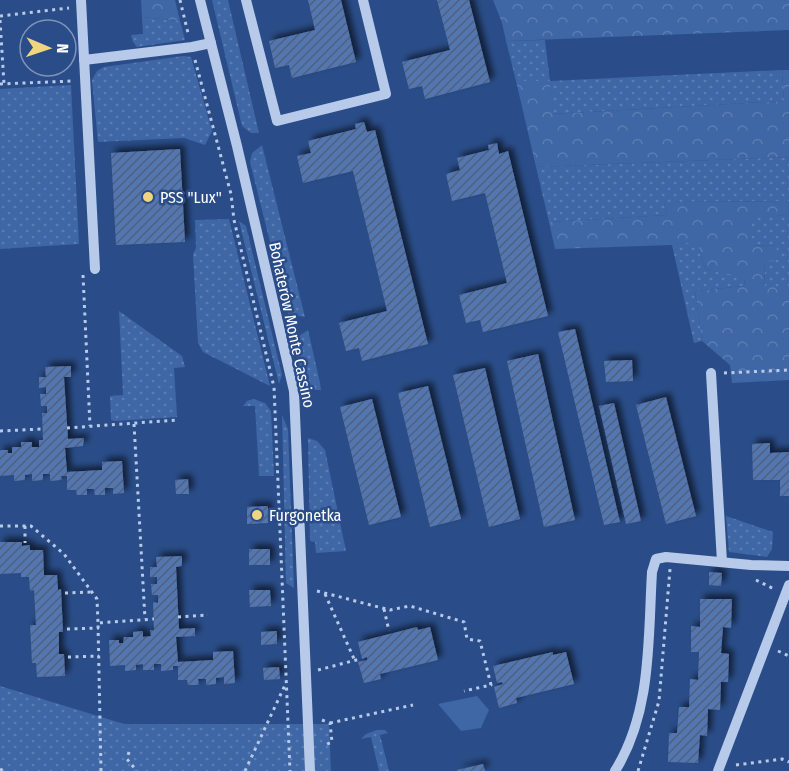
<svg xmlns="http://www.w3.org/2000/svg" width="789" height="771" font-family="'Fira Sans Condensed',sans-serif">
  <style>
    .grass { fill: url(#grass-dots) }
    .forest { fill: url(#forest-crowns) }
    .park { fill: #3f66a5 }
    .building { fill: url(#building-hatch); filter: url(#shadow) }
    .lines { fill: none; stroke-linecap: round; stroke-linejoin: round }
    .path { stroke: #b7cae9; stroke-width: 3; stroke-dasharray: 3 4.5; stroke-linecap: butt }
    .minor { stroke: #b7cae9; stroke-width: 10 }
    .poi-dot { fill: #efd67e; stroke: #2a4d89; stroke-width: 2 }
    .labels { text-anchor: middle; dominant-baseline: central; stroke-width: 5; stroke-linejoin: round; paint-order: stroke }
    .poi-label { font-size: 16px; fill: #fff; stroke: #2a4d89; text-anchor: start }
    .street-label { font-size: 16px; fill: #fff; stroke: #2a4d89 }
  </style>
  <defs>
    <pattern id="grass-dots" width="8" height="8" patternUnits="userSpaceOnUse" patternTransform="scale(1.5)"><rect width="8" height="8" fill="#3f66a5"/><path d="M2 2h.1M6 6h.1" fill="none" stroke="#5c7db2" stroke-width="1.8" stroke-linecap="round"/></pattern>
    <pattern id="forest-crowns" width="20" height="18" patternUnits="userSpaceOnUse" patternTransform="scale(1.5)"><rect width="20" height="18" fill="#3f66a5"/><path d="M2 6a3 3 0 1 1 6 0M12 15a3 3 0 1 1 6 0" fill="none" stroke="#5c7db2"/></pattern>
    <pattern id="building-hatch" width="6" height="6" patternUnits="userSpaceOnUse" patternTransform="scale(1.5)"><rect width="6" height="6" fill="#5376b0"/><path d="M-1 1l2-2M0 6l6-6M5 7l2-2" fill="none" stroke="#50617e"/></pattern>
    <filter id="shadow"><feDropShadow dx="4.5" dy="-4.5" stdDeviation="3" flood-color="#0009"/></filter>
  </defs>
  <rect width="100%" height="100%" fill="#2a4d89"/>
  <g class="grass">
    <polygon points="212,0 228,0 259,133 251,133 242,126"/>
    <polygon points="142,17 180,21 185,40 137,47 133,42 131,35 143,34"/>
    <polygon points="545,40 550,81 782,70 784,101 551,114 550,82 516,81 506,41"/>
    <polygon points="183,56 191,57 212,131 205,145 184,138 98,142 92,80 97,71 104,67"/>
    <polygon points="71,85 79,244 0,249 0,89"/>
    <polygon points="262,145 305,317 288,314 250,162 252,153"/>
    <polygon points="789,157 789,201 664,202 667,215 549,222 536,167"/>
    <polygon points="789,215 789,287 765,287 764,262 776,245 749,246 749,217"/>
    <polygon points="229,219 270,386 203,352 198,343 193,254 196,248 195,220"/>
    <polygon points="239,221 246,226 282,375 279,384"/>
    <polygon points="697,241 705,269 745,278 744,286 695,291 702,341 694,343 672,245"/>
    <polygon points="119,311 182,356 185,367 174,368 177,417 115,421 111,420 110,396 123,395"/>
    <polygon points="308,330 320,383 321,390 310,390 304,384 293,340"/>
    <polygon points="253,399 265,403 271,411 274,476 259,476 255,406 243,406 247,401"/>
    <polygon points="282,415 288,429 294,588 286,583"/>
    <polygon points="308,438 317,441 325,450 346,551 316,553 315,542 310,541"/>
    <polygon points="726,516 773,532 772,549 767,557 729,552"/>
    <polygon points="0,686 124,724 329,724 331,771 0,771"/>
    <polygon points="377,730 385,730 388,733 380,735 389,771 379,771 371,737 361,739 366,734"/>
  </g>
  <g class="forest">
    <polygon points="141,0 175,0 180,21 142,17"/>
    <polygon points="493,0 789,0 789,30 506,41 502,23"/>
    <polygon points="782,70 789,70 789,157 536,167 516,81 550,81 552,114 784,101"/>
    <polygon points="789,201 789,215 749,218 749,246 777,245 776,260 764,263 765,287 789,287 789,380 732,383 730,365 702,341 695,291 744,286 745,279 705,269 697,242 672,245 555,249 549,222 667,215 664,202"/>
  </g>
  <polygon class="park" points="477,696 489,710 481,728 461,731 438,704"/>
  <g class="building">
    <polygon points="308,0 341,0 356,62 292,78 289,65 275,68 269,41 315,30"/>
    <polygon points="437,0 469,0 490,82 425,99 422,86 409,89 402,62 450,50"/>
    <polygon points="364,122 367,132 375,130 428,344 362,361 359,348 346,351 339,323 387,311 353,171 303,183 297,156 311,153 308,141 356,129 355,124"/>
    <polygon points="497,143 499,154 508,151 548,316 483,332 480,320 466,323 459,295 507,283 485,193 452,201 446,174 460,170 457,158 489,150 488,145"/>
    <polygon points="180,149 185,242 116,245 111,153"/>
    <polygon points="575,329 620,522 604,525 558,332"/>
    <polygon points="538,354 575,520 544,527 507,361"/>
    <polygon points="632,360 633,381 606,382 604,361"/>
    <polygon points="71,366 71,377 64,377 68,439 84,438 83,446 65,448 67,472 102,470 102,462 122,461 124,493 113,494 113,488 105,488 105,495 95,495 94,489 87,489 87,495 77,495 76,490 67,490 67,476 61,476 62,480 50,481 50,474 43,474 43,480 32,481 32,474 25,475 25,480 14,481 14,475 0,476 0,450 8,450 8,453 12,453 12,447 21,447 21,442 32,442 32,447 39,447 39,440 43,440 42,413 47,413 47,406 41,406 40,394 46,394 46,387 39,388 39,377 46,377 45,367"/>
    <polygon points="485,368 520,519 489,527 453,375"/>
    <polygon points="428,386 461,519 430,527 398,393"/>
    <polygon points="666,397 696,516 666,524 636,405"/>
    <polygon points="372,399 401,517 369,525 340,407"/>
    <polygon points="614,403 641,521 626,524 599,406"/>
    <polygon points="770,443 770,453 789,452 789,496 780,496 780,480 753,480 752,444"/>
    <polygon points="188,479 189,494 176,494 175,480"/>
    <polygon points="268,506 268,523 247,524 247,507"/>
    <polygon points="0,542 22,542 22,546 30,545 30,550 43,550 44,575 57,575 58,590 61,589 63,632 59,632 59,654 64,654 65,676 37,677 36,663 32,663 30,625 36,625 34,590 30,591 29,577 21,577 21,573 0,574"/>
    <rect x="249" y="549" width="21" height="16"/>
    <polygon points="182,556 182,566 176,567 179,629 195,628 195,636 176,637 178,662 213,660 213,652 233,651 235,683 224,684 224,677 216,678 216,684 206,685 206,679 198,679 199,685 188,685 187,680 178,680 178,666 173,666 173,670 161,671 161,664 154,664 154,670 143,670 143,664 136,665 136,670 125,671 125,665 110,666 109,640 119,640 119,643 123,643 124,637 133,637 133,632 143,631 143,637 151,636 150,630 154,630 153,602 158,603 158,595 152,595 151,584 157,584 157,577 150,577 150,567 157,567 156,557"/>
    <polygon points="709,572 722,573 721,586 709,585"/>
    <polygon points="249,590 270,590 271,606 250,607"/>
    <polygon points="700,599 732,599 731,628 723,627 721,653 729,654 728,682 721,682 720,710 708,709 707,736 700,735 698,763 668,762 669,733 677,733 679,707 689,707 690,679 698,680 699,652 691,652 691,626 700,627"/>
    <polygon points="417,627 418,630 430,627 438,660 380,674 381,679 364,683 358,662 367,660 367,657 362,659 358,642"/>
    <polygon points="277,631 277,644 261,645 261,632"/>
    <polygon points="553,652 553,655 566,652 574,684 516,698 517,703 499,708 494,687 503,684 502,682 497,683 493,666"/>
    <polygon points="279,667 280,679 264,680 263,668"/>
    <polygon points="483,764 485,771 457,771 457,770"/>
  </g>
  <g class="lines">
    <g class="path">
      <polyline points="180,0 188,33"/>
      <polyline points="0,16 69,8"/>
      <polyline points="0,20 4,84"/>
      <polyline points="195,60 231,194 234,220 274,387 290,771"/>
      <polyline points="0,84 72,81"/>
      <polyline points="83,275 90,426"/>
      <polyline points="724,373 789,370"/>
      <polyline points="134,424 145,619"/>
      <polyline points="67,428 177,420"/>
      <polyline points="0,431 43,429"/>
      <polyline points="0,526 31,526 64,554 97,599 98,623"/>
      <polyline points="25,526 25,543"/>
      <polyline points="756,580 774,589"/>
      <polyline points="317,591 390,610 410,606 464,622 467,639 480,641 491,685 464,691"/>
      <polyline points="65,593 92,592"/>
      <polyline points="325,594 355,661"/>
      <polyline points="384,609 389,631"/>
      <polyline points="178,617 208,615"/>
      <polyline points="67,629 99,628"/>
      <polyline points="778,651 789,656"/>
      <polyline points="68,657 99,656"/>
      <polyline points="318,670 360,659"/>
      <polyline points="322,720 330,723 332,742 323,746"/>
      <polyline points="330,723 413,705"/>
      <polyline points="129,752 127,759 137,771"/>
      <polyline points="736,765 782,759 789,762"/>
      <polyline points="0,769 4,771"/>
      <polyline points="101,771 98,623 154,619"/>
      <polyline points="245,771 286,683"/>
      <polyline points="638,771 659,701 670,569"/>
    </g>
    <g class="minor">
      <polyline points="81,0 95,269"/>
      <polyline points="200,0 237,146 294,391 310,771"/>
      <polyline points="246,0 277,121 386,94 363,0"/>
      <polyline points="84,60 192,47 211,43"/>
      <polyline points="711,373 722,562"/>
      <path d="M615 771C652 712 648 639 652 572L656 559 666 557 751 565 789 566"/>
      <polyline points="718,771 789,585"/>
    </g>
  </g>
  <g class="poi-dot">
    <circle cx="148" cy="197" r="6"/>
    <circle cx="257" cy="515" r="6"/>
  </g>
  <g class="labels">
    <g class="poi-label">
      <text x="160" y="197">PSS "Lux"</text>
      <text x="269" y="515">Furgonetka</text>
    </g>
    <g class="street-label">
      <text transform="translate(292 325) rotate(78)">Bohaterów Monte Cassino</text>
    </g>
  </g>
  <g transform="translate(48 48) rotate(92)"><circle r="28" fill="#2a4d89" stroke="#7f94b8" stroke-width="1.5"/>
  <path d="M0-4.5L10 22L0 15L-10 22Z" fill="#efd67e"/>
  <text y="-9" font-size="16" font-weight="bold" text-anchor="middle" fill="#ffffff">N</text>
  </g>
</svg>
